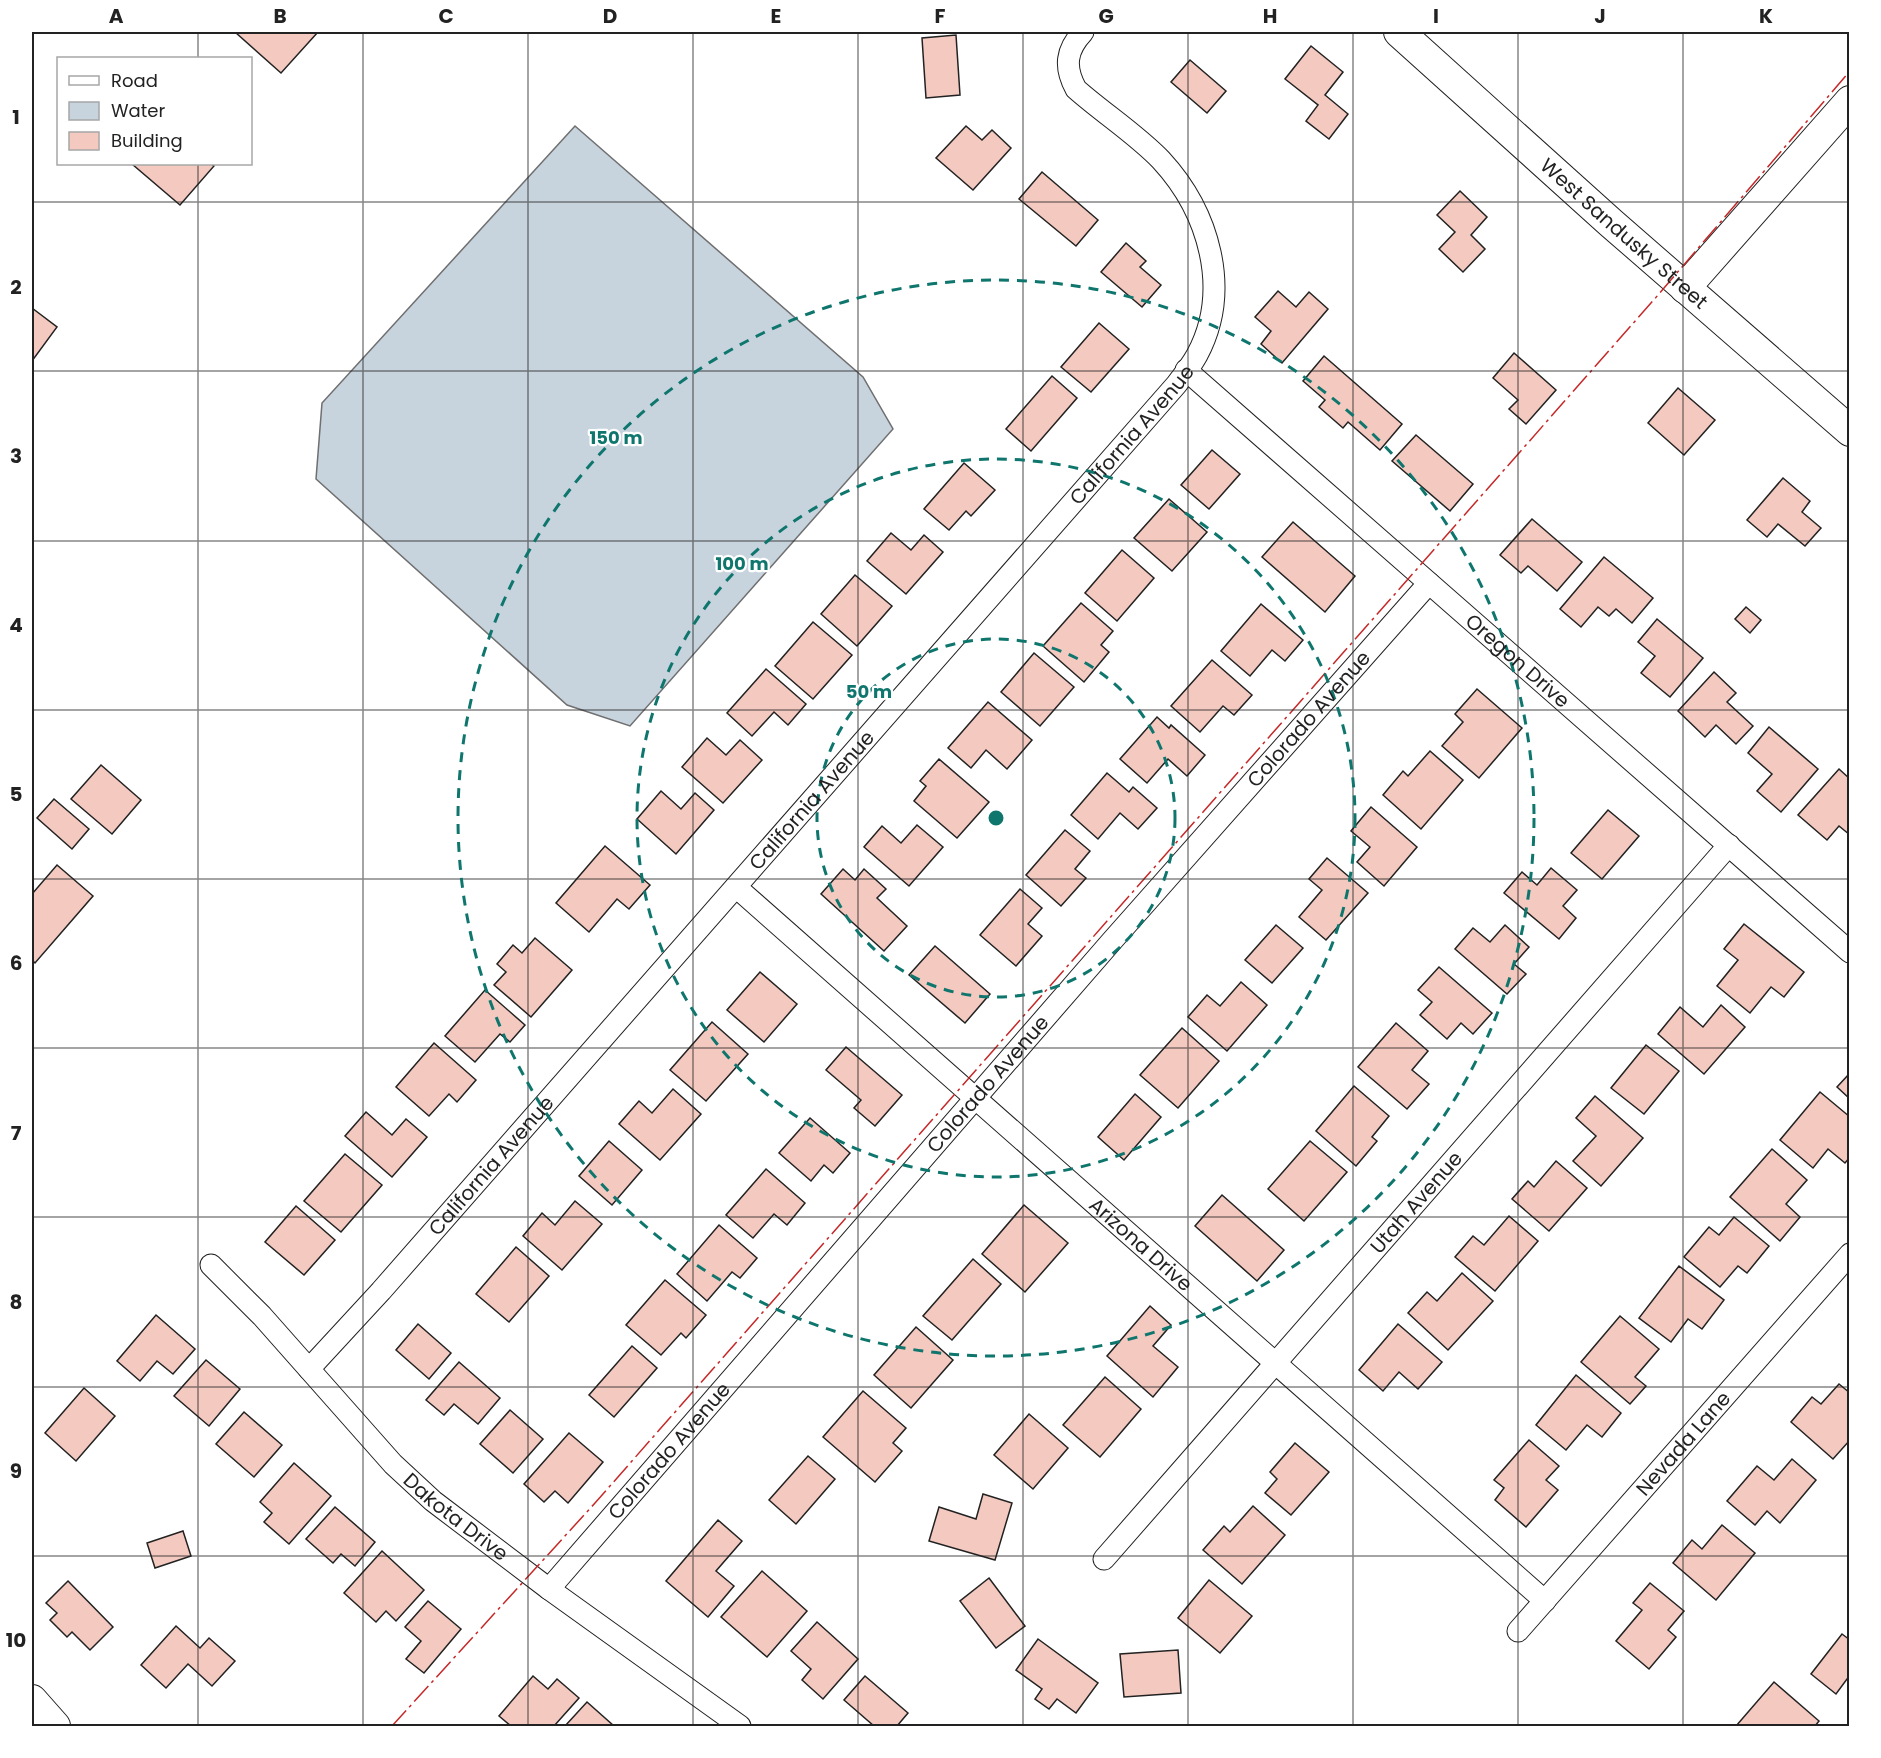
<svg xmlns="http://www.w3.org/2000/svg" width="1881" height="1758" font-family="Poppins,sans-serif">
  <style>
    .water { fill: #c7d3dd; stroke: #6f6f6f; stroke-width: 1.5 }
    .building { fill: #f3c9c0; stroke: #222; stroke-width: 1.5 }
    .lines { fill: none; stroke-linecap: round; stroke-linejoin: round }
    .street-casing { stroke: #222; stroke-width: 23 }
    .secondary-casing { stroke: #222; stroke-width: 32 }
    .street { stroke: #fff; stroke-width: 21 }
    .secondary { stroke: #fff; stroke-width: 30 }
    .power { stroke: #c62828; stroke-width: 1.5; stroke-dasharray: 21 4.5 3 4.5; stroke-linecap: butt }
    .grid { fill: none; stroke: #222; stroke-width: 1.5; stroke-opacity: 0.55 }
    .ring { fill: none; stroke: #0f766e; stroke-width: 3; stroke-dasharray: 10 8 }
    .labels { text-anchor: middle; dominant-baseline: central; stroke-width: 4.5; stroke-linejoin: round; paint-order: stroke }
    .street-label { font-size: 20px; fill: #222; stroke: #fff }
    .centre { fill: #0f766e; stroke: #fff; stroke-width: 3 }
    .ring-label { font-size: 18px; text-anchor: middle; font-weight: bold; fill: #0f766e; stroke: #fff; stroke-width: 4.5; stroke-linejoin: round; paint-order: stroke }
    .neatline { fill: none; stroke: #222; stroke-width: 2 }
    .grid-label { font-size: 20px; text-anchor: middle; font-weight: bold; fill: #222 }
  </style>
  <rect width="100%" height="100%" fill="#fff"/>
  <polygon class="water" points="575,126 863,377 893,429 630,726 567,705 316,479 322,403"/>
  <g class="building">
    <polygon points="235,32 318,32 281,73"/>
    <polygon points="956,35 960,95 926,98 922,38"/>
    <polygon points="1311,46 1343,72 1325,95 1348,114 1329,139 1306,121 1318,105 1285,79"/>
    <polygon points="1190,60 1226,91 1207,113 1171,82"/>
    <polygon points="966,126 982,140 992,130 1011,148 973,190 936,158"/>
    <polygon points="132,164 211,164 214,166 180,205"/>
    <polygon points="1042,172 1098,220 1076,246 1019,199"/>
    <polygon points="1460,191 1487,217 1471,235 1485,249 1463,272 1439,249 1455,232 1437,215"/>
    <polygon points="1126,243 1146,261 1140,267 1161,285 1142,307 1101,272"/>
    <polygon points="1278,291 1296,307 1309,292 1328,309 1282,363 1261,344 1271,331 1255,317"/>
    <polygon points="32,308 57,327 32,361"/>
    <polygon points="1099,323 1129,349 1091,392 1061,367"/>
    <polygon points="1514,353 1556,390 1526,424 1509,409 1518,400 1493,378"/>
    <polygon points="1324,356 1402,424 1380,450 1348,422 1343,428 1319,407 1325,400 1303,381"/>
    <polygon points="1052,376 1077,398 1031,451 1006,429"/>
    <polygon points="1678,388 1715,420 1684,455 1648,423"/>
    <polygon points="1416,435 1473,484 1450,511 1392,461"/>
    <polygon points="1212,450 1240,474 1209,509 1181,485"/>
    <polygon points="964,463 995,490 971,516 966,511 949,530 924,509"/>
    <polygon points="1783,478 1810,501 1802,512 1821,528 1805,546 1778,524 1767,537 1747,520"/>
    <polygon points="1169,499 1207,532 1172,571 1134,538"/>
    <polygon points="1532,519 1582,562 1557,591 1528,566 1521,573 1500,555"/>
    <polygon points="1293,522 1355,576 1325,612 1262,557"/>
    <polygon points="891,533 911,550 924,535 943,552 906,594 867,561"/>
    <polygon points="1122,550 1154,578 1117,621 1085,593"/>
    <polygon points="1604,557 1653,598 1632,623 1616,609 1609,616 1598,607 1581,627 1560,609"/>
    <polygon points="855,575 892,606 857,646 821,614"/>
    <polygon points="1081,603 1113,631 1101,645 1109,652 1084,682 1043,646"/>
    <polygon points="1261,604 1303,640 1285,661 1272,650 1250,676 1221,651"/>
    <polygon points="1746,607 1761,620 1750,633 1735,619"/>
    <polygon points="1657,619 1703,658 1670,697 1641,673 1655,656 1638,642"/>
    <polygon points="813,622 852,655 813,699 775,666"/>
    <polygon points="1034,653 1074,687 1040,726 1001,692"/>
    <polygon points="1212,660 1252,695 1234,715 1223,706 1200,732 1171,706"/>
    <polygon points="766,669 806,704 788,725 774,712 752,736 727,713"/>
    <polygon points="1714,672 1736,693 1727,702 1753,726 1736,744 1716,725 1705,737 1678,711"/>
    <polygon points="1477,689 1522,728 1479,778 1442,746 1463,722 1455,714"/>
    <polygon points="988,702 1032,740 1007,769 986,750 971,768 948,748"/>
    <polygon points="1157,717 1169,728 1171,725 1205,755 1187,776 1168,759 1147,783 1120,759"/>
    <polygon points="1769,727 1818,769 1781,812 1757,791 1772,774 1748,753"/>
    <polygon points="707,738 726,755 740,740 762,760 723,803 682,767"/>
    <polygon points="1430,751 1463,780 1421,829 1383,795 1403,771 1408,776"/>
    <polygon points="939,759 989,802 957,838 914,801 926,786 920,781"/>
    <polygon points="101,765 141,800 112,834 71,799"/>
    <polygon points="1839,769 1850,779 1850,835 1839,826 1827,840 1798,815"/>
    <polygon points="1107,773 1129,792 1133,787 1157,808 1138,829 1120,813 1098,839 1071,815"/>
    <polygon points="661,791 681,809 695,793 714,810 676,854 637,819"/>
    <polygon points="54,799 89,829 72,849 37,818"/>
    <polygon points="1371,807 1417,847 1384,886 1357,862 1370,847 1351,831"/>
    <polygon points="1608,810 1639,836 1602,879 1571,853"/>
    <polygon points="917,825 943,847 909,886 864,847 882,826 901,843"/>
    <polygon points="1065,830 1090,851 1075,869 1086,878 1061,906 1026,875"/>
    <polygon points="605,846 650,885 629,909 617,899 589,932 556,903"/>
    <polygon points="1327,858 1368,893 1326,940 1299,917 1322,890 1309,879"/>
    <polygon points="57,865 93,896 35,963 32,960 32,894"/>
    <polygon points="1551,868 1577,890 1563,906 1576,918 1559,939 1504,893 1522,872 1537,885"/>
    <polygon points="843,869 855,880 864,869 886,889 877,898 907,926 884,951 821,894"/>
    <polygon points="1020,889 1042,908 1028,924 1042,936 1016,966 980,935"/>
    <polygon points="1744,924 1804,972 1784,997 1771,987 1750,1013 1717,986 1738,960 1724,949"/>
    <polygon points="1276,925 1303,948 1272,983 1245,960"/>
    <polygon points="1505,925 1529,947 1514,964 1526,974 1507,994 1455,949 1473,928 1490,942"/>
    <polygon points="535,938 572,970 531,1017 494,985 506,972 497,964 513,945 522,953"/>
    <polygon points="935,946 990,994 965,1023 909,975"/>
    <polygon points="1439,967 1492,1013 1473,1034 1461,1023 1447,1039 1420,1015 1432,1002 1418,990"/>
    <polygon points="760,972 797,1004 764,1042 727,1010"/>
    <polygon points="1241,982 1267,1005 1227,1051 1188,1017 1207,995 1220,1006"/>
    <polygon points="485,990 525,1025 510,1042 500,1034 475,1062 445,1036"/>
    <polygon points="1721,1005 1745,1027 1704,1074 1658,1034 1680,1007 1703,1027"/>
    <polygon points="712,1022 748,1054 706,1101 670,1070"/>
    <polygon points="1396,1023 1428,1051 1412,1070 1429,1084 1407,1109 1358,1067"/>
    <polygon points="1182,1028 1219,1061 1178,1108 1140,1075"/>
    <polygon points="434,1043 476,1080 457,1102 449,1094 429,1116 396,1087"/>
    <polygon points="1646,1045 1679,1071 1644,1114 1611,1088"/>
    <polygon points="846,1047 902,1095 875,1126 854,1108 861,1100 826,1070"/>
    <polygon points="1850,1073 1850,1099 1837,1087"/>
    <polygon points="1354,1086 1389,1116 1372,1137 1377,1141 1356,1166 1316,1131"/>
    <polygon points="673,1089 701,1114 660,1160 619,1124 639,1101 652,1113"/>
    <polygon points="1820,1092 1850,1117 1850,1157 1845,1163 1828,1149 1813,1168 1780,1140"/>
    <polygon points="1135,1094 1161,1117 1124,1160 1098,1137"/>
    <polygon points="1595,1096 1643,1138 1601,1186 1573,1161 1596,1136 1576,1118"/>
    <polygon points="366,1112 392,1135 406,1119 427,1137 392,1177 345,1136"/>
    <polygon points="810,1118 850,1153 833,1173 824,1165 811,1181 779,1153"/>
    <polygon points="609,1141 642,1170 612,1205 579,1176"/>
    <polygon points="1310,1141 1347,1172 1304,1221 1268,1189"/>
    <polygon points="1772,1149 1807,1180 1786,1204 1800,1217 1780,1241 1730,1197"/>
    <polygon points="345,1154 382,1185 341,1232 304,1201"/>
    <polygon points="1556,1161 1587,1188 1549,1231 1512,1199 1528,1181 1534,1187"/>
    <polygon points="766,1169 805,1203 787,1225 774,1214 753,1238 726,1215"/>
    <polygon points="1222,1195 1284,1250 1257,1281 1195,1226"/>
    <polygon points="575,1201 602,1224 562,1270 523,1236 542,1213 555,1225"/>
    <polygon points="1024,1205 1068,1243 1025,1292 982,1254"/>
    <polygon points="296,1206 335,1240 304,1275 265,1242"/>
    <polygon points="1509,1216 1538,1241 1495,1291 1455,1257 1473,1236 1484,1245"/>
    <polygon points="1734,1217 1769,1246 1747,1273 1738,1266 1720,1287 1684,1257 1709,1227 1719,1235"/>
    <polygon points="719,1225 757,1258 740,1278 732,1272 707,1301 677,1274"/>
    <polygon points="516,1247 549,1276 509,1322 476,1294"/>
    <polygon points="973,1259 1001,1284 952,1340 923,1316"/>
    <polygon points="1679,1266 1724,1300 1702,1329 1688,1319 1671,1342 1639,1318"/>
    <polygon points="1462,1273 1493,1301 1448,1350 1408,1313 1427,1292 1437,1301"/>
    <polygon points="665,1280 706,1315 686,1338 681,1333 661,1355 626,1325"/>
    <polygon points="1150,1306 1171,1325 1153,1346 1178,1367 1153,1397 1107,1356"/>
    <polygon points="156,1315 195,1349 173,1374 157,1361 140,1381 117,1361"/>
    <polygon points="1620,1316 1659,1349 1635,1377 1646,1386 1630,1404 1581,1362"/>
    <polygon points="418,1324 451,1353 429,1379 396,1350"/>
    <polygon points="1398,1324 1442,1362 1418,1389 1399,1372 1383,1391 1359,1370"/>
    <polygon points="916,1327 953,1360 911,1408 874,1375"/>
    <polygon points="632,1346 657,1368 614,1417 589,1395"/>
    <polygon points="206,1360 240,1389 209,1426 174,1396"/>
    <polygon points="459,1362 500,1398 478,1424 454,1404 444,1415 426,1400"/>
    <polygon points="1576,1375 1621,1413 1602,1437 1587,1425 1566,1450 1536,1425"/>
    <polygon points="1105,1377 1141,1409 1100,1457 1063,1425"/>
    <polygon points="1839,1384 1850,1393 1850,1440 1833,1459 1791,1422 1812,1397 1821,1404"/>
    <polygon points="84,1388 115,1416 76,1461 45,1433"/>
    <polygon points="863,1391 906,1428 893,1443 902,1451 875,1482 823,1437"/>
    <polygon points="510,1410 543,1439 513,1473 480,1444"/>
    <polygon points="244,1412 282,1445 254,1477 216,1444"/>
    <polygon points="1029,1414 1068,1448 1033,1489 994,1455"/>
    <polygon points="569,1433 603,1462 568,1503 555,1491 544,1502 524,1484"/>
    <polygon points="1529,1440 1559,1466 1546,1480 1558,1490 1526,1527 1495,1500 1504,1488 1494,1480"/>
    <polygon points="1295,1443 1329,1472 1291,1515 1265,1493 1277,1479 1270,1472"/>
    <polygon points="808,1456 835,1479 796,1524 769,1500"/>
    <polygon points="1792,1459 1816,1480 1780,1523 1767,1511 1755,1525 1727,1501 1757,1466 1774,1480"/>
    <polygon points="294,1463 331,1496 289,1544 264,1522 272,1513 260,1502"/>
    <polygon points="983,1494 1012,1503 995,1560 929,1541 939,1507 976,1519"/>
    <polygon points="1253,1506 1285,1535 1242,1584 1203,1550 1224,1526 1230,1532"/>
    <polygon points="335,1507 375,1542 355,1566 341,1554 333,1563 306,1539"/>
    <polygon points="718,1520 742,1541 716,1571 734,1586 708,1617 666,1581"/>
    <polygon points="1722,1525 1755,1553 1716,1600 1673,1563 1692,1540 1702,1549"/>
    <polygon points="183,1531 191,1556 155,1568 147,1543"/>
    <polygon points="382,1551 424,1590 396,1621 386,1611 376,1622 344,1593"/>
    <polygon points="762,1571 807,1611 767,1657 721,1617"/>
    <polygon points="989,1578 1025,1626 996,1648 960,1601"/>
    <polygon points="1209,1580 1252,1616 1220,1653 1178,1618"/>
    <polygon points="68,1581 113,1627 90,1650 72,1632 67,1637 50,1620 57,1613 46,1603"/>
    <polygon points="1650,1583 1684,1611 1668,1630 1676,1637 1649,1669 1616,1641 1642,1610 1633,1603"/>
    <polygon points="428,1601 461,1629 424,1673 406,1659 421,1641 405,1627"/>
    <polygon points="817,1622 858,1659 823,1699 802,1680 811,1669 791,1651"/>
    <polygon points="176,1626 200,1648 209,1638 235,1661 212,1686 188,1664 166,1688 141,1665"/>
    <polygon points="1842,1634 1850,1640 1850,1681 1847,1679 1836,1694 1811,1674"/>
    <polygon points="1038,1639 1098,1683 1076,1713 1057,1699 1049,1709 1035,1699 1042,1689 1016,1670"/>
    <polygon points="1178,1650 1181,1693 1124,1697 1120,1654"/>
    <polygon points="533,1676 548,1689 557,1679 579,1698 554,1726 511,1726 499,1716"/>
    <polygon points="865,1676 908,1713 897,1726 874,1726 844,1700"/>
    <polygon points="1774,1682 1819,1721 1815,1726 1736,1726"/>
    <polygon points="587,1702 614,1726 565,1726"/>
  </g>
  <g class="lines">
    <defs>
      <g id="street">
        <path id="s1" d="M1186 370 1850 952"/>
        <path id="s2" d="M736 887 1545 1601"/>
        <path id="s3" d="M211 1265 262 1316 393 1464 433 1501 549 1589 740 1726"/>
        <path id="s4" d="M309 1369 381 1291 1176 385C1183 376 1191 366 1197 355 1232 290 1209 212 1161 160 1136 134 1103 113 1076 89 1064 67 1066 50 1083 32"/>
        <path id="s5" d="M1104 1559 1729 845"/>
        <path id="s6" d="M549 1589 1111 942 1429 583"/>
        <path id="s7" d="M1518 1631 1850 1254"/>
      </g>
      <g id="secondary">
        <path id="s8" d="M1399 32 1611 223 1850 431"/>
        <polyline points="1685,288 1850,101"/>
        <polyline points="32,1700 55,1726"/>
      </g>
    </defs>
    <use href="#street" class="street-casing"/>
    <use href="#secondary" class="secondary-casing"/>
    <use href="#street" class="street"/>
    <use href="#secondary" class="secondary"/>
    <polyline class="power" points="392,1726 595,1503 1658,295 1850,71"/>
  </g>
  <path class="grid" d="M198 32V58M363 32V1726M528 32V1726M693 32V1726M858 32V1726M1023 32V1726M1188 32V1726M1353 32V1726M1518 32V1726M1683 32V1726M198 164V1726M32 202H1850M32 371H1850M32 541H1850M32 710H1850M32 879H1850M32 1048H1850M32 1217H1850M32 1387H1850M32 1556H1850"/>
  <g class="ring">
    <circle cx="996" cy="818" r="179"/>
    <circle cx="996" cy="818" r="359"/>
    <circle cx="996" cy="818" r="538"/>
  </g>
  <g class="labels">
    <g class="street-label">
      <text stroke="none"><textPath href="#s8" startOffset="302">West Sandusky Street</textPath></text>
      <text stroke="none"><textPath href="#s4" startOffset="1245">California Avenue</textPath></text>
      <text stroke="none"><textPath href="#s1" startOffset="441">Oregon Drive</textPath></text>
      <text stroke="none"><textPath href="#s6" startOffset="1155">Colorado Avenue</textPath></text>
      <text stroke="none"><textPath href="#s4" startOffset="759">California Avenue</textPath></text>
      <text stroke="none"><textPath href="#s6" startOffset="669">Colorado Avenue</textPath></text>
      <text stroke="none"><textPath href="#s4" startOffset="273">California Avenue</textPath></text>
      <text stroke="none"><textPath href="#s5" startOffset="474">Utah Avenue</textPath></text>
      <text stroke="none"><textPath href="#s2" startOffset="540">Arizona Drive</textPath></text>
      <text stroke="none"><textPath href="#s7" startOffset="250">Nevada Lane</textPath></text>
      <text stroke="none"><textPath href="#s6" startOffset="183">Colorado Avenue</textPath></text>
      <text stroke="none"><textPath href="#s3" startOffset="352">Dakota Drive</textPath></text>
    </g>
  </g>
  <circle cx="996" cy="818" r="9" class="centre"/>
  <g class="ring-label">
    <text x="616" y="444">150 m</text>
    <text x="742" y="570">100 m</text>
    <text x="869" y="698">50 m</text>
  </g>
  <rect width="1881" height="1758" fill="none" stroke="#ffffff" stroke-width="66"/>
  <rect x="57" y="57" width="195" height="108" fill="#ffffff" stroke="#a7a7a7" stroke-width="1.5"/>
  <rect x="69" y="76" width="30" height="9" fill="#ffffff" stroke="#a7a7a7" stroke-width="1.5"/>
  <text x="111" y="87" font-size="18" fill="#222222">Road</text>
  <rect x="69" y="102" width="30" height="18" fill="#c7d3dd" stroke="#a7a7a7" stroke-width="1.5"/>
  <text x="111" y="117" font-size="18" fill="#222222">Water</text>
  <rect x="69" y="132" width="30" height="18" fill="#f3c9c0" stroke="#a7a7a7" stroke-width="1.5"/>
  <text x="111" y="147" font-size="18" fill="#222222">Building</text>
  <rect x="33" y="33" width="1815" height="1692" class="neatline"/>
  <g class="grid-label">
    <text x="116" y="23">A</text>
    <text x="280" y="23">B</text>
    <text x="446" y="23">C</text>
    <text x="610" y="23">D</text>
    <text x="776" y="23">E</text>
    <text x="940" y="23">F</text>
    <text x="1106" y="23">G</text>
    <text x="1270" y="23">H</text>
    <text x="1436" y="23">I</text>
    <text x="1600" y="23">J</text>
    <text x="1766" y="23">K</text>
    <text x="16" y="124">1</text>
    <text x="16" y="294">2</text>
    <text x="16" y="463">3</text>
    <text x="16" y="632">4</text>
    <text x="16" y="801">5</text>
    <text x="16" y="970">6</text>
    <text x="16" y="1140">7</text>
    <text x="16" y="1309">8</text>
    <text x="16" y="1478">9</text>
    <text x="16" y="1647">10</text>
  </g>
</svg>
